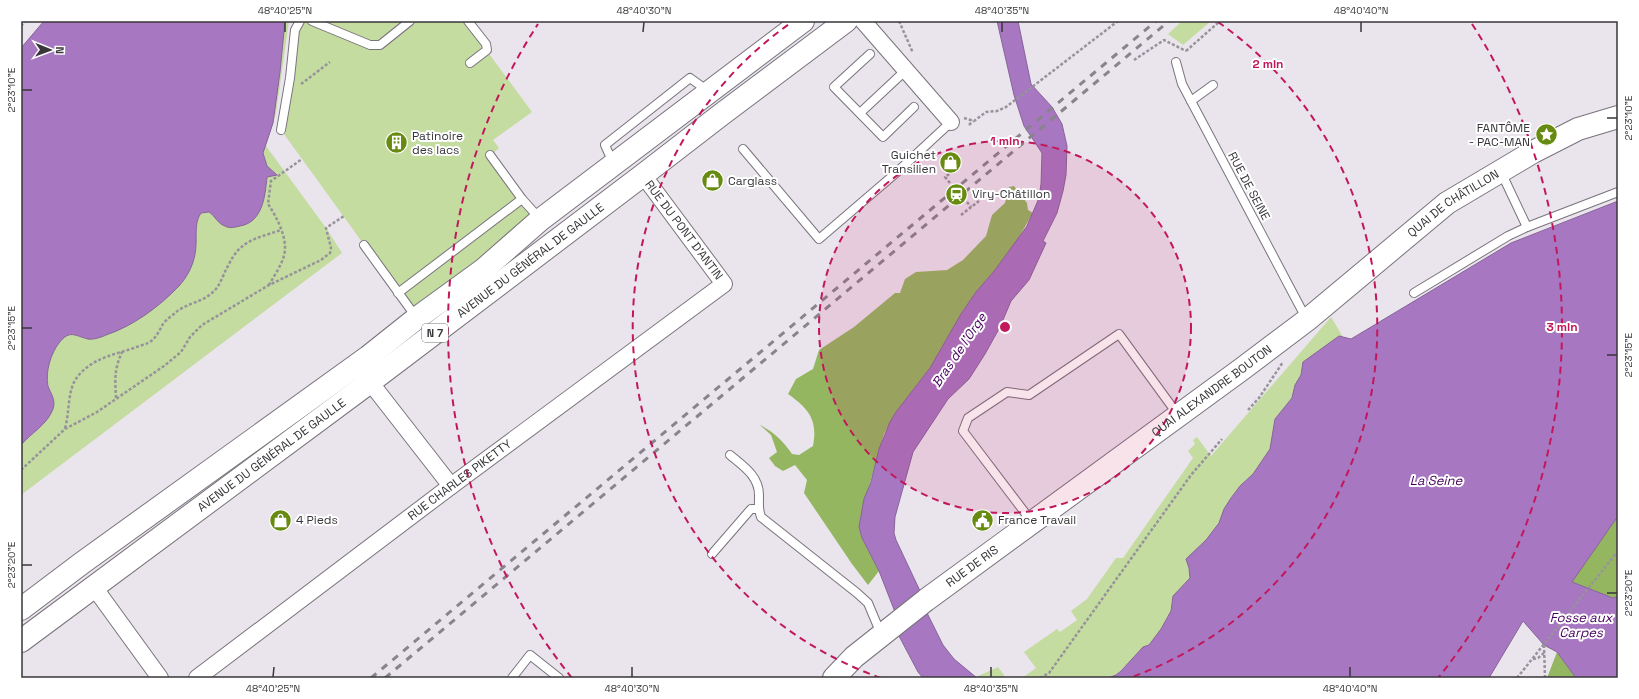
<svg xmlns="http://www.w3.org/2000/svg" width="1639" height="699" font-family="'Space Grotesk',sans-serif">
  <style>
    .green { fill: #c4dca0 }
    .forest { fill: #95b660 }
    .water { fill: #a877c1; stroke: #866498 }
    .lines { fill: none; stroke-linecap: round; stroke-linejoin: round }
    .lane-casing { stroke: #79737c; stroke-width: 10 }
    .street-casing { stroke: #79737c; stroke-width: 18 }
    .secondary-casing { stroke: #79737c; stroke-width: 24 }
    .primary-casing { stroke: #79737c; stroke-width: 24 }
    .path { stroke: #97939a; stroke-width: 2.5; stroke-dasharray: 3 2; stroke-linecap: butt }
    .lane { stroke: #fff; stroke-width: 8 }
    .street { stroke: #fff; stroke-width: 16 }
    .secondary { stroke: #fff; stroke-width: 22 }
    .primary { stroke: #fff; stroke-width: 22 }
    .rail { stroke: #88848b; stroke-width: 3; stroke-dasharray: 7 7; stroke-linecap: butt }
    .ticks { fill: none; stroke: #38363a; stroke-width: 1.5 }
    .ring { fill: none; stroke: #c2185b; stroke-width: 2; stroke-dasharray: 7 5 }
    .labels { text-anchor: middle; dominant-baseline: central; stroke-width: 4; stroke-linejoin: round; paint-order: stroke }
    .shield { fill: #fff; stroke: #747275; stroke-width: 1 }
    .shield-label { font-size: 11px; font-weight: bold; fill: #38363a }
    .poi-label { font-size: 12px; fill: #38363a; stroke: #fff; text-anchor: start }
    .street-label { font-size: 12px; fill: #38363a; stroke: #fff }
    .water-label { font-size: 13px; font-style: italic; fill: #46005f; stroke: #fff }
    .centre { fill: #c2185b; stroke: #fff; stroke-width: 2 }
    .ring-label { font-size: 12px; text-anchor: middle; font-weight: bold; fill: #c2185b; stroke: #fff; stroke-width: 4; stroke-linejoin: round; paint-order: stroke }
    .neatline { fill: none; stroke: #38363a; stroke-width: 1.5 }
    .ticks-label { font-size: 10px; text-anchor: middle; fill: #38363a }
  </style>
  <rect width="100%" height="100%" fill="#eae4ed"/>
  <g class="green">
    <path d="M271 21H289L276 113 266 146 326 228 342 253 21 495V445L35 432 54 399C51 391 47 384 47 375 48 362 57 335 72 334 78 334 84 337 90 339L195 254 197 219 201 212C210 212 213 214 219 221L259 178Z"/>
    <polygon points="300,21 468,21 487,51 532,112 493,140 499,148 491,155 540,220 417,318 281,130"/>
    <polygon points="1182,21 1211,21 1183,45 1168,34"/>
    <polygon points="1331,317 1343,337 1339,336 1303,362 1301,375 1295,385 1292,398 1275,419 1270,449 1253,474 1240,486 1231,498 1224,509 1219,523 1206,540 1198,548 1189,568 1190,578 1172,603 1171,611 1161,629 1149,645 1131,660 1116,675 1108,678 1022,678 1036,668 1024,652 1057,629 1060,632 1077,620 1071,611 1087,599 1116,558 1123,558 1193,458 1188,451 1195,444 1193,440 1197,437 1211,456"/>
    <polygon points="998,667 1006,678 976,677"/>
  </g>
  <g class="forest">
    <path d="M1014 186 1027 203 1028 210 1033 213 1016 242 995 270 976 292 961 314 930 368 896 412 884 434 868 490 859 527 862 538 879 571 868 585 852 564 804 493 807 480 795 465 783 471 775 466 769 458 777 452 771 435 760 425C775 433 783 441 792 454L799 455 813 446C818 420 809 409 788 394L796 379 813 369 819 350 854 327 895 293H900L905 279 916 272 947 270 963 260 986 236 992 215 1005 203 1009 187Z"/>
    <polygon points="1618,516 1618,596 1613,598 1571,582"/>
    <polygon points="1557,652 1576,678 1547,678"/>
  </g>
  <g class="water">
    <path d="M44 21H285L280 72 273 123 263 153 267 166 277 175 267 177C265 196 263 222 240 226 235 227 230 229 225 226 218 224 215 216 209 212L201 213C193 224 198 240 195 254 193 266 187 277 179 286 159 307 133 326 106 335 102 337 93 340 88 339 75 336 70 329 59 343 51 353 45 372 48 386 51 394 56 400 53 409 47 425 31 433 21 445V48Z"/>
    <polygon points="997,21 1018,21 1031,84 1052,107 1062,124 1067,146 1066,175 1063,191 1057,213 1043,241 1046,243 1029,280 1011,301 1000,327 985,354 969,379 948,399 913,452 895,517 894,533 896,540 921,593 928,615 943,645 954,659 977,678 923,678 918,672 899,636 895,612 879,571 862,538 859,527 864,499 871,482 879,449 890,422 896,412 930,368 961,314 976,292 995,270 1027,226 1039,198 1041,184 1042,153 1024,126 1014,95"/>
    <polygon points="1618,201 1618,516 1572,582 1613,598 1618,596 1618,678 1576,678 1557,652 1544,645 1523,621 1489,678 1108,678 1116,675 1121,671 1143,647 1149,645 1161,629 1171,611 1173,596 1190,578 1189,568 1186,559 1206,540 1219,523 1224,509 1231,498 1240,486 1253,474 1270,449 1275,419 1292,398 1295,385 1301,375 1303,362 1339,336 1351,339 1511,243"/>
  </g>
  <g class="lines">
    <defs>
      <g id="lane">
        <polyline points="312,21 370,45 380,45 410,21"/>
        <polyline points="468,21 486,44 487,50 470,63"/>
        <polyline points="870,54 834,87 883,137 914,107"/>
        <polyline points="1176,62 1182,84 1307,320"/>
        <polyline points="1191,101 1213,85"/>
        <polyline points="860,113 906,70"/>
        <polyline points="281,130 290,78 295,30 300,21"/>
        <polyline points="743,149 819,239 896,173 951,122"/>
        <polyline points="490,155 522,199 540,219"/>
        <polyline points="613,163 605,145 690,78 708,91"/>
        <polyline points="1501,172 1527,227 1618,192"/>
        <polyline points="364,245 416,317"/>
        <polyline points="398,293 522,199"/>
        <polyline points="1414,293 1508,236 1527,227"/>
        <path d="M730 455C743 466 759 476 759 495 759 504 758 509 761 517L857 593 868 603 881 634"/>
        <polyline points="1032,522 963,431 968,418 1007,392 1029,395 1119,334 1178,415"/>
        <polyline points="712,554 751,509 758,509"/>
        <polyline points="512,678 530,655 559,678"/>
      </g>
      <g id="street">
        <polyline points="863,21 951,122"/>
        <polyline points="364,374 364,377 370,382 451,486"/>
        <polyline points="94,587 160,678"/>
        <path id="s1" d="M197 678 451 486 724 284 643 175"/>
      </g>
      <g id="secondary">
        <path id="s2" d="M834 678 854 657 926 600 1242 369 1307 320 1447 203 1533 152 1578 129 1618 117"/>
      </g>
      <g id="primary">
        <polyline points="21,609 82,563 368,357 417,318 483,270 540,220 803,21"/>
        <path id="s3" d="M21 641 370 382 643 175 722 114 846 21"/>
      </g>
    </defs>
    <use href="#lane" class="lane-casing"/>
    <use href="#street" class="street-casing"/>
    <use href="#secondary" class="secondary-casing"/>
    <use href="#primary" class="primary-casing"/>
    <g class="path">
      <polyline points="899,21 913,53"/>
      <polyline points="21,26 25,21"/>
      <polyline points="1186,51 1220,21"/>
      <polyline points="1134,60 1164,40 1186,51"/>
      <polyline points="301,84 330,62"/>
      <polyline points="964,118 974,121 986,112 997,111 1006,107 1118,21"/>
      <polyline points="969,125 973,121"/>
      <polyline points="950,183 945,177 953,171"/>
      <polyline points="967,202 971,207"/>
      <polyline points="961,215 979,201"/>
      <path d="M269 285C275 274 285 261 285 248 285 233 276 216 268 204L271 181 302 159"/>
      <path d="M116 398C115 379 114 370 122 352"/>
      <polyline points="1248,410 1259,398 1283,362"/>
      <path d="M65 428C70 411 67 389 78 376 93 358 113 355 134 348 138 346 144 345 148 343 156 339 159 331 163 324 166 320 170 317 174 314 185 303 202 303 213 292 221 285 223 274 228 266 240 240 255 239 281 230"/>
      <polyline points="21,470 65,429 97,412 164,366 181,352 190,337 202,325 269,285 321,260 330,253 331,248 326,228 344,216"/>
      <polyline points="1544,645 1545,678"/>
      <polyline points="1533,659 1538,658 1544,653"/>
      <polyline points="1040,678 1049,673 1191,475 1222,439"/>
      <polyline points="1517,678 1618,551"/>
    </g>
    <use href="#lane" class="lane"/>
    <use href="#street" class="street"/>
    <use href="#secondary" class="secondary"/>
    <use href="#primary" class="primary"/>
    <g class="rail">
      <polyline points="371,678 1156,21"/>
      <polyline points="385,678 1169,21"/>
    </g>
  </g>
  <path class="ticks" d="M285 32V22M643 32 644 22M1002 32V22M1361 32V22M22 90H32M1607 118H1617M22 328H32M1607 355H1617M22 565H32M1607 593H1617M273 677 274 667M632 677V667M991 677V667M1350 677V667"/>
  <circle cx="1005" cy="327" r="186" fill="#c2185b" fill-opacity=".12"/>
  <g class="ring">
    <circle cx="1005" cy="327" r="186"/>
    <path d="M881 678A372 372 0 0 1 792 22M1218 22A372 372 0 0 1 1129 678"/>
    <path d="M572 678A557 557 0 0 1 538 24M1472 24A557 557 0 0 1 1438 678"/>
  </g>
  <defs>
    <symbol id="sight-disc" viewBox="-11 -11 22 22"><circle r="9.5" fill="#678a10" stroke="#fff"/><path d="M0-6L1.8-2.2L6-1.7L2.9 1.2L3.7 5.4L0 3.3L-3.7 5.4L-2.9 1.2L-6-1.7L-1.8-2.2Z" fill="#fff"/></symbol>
    <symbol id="building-disc" viewBox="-11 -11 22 22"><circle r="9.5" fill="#678a10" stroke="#fff"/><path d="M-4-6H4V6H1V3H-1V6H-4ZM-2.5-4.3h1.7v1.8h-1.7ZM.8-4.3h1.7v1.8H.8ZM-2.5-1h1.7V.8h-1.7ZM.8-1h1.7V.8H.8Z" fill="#fff"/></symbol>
    <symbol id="shop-disc" viewBox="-11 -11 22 22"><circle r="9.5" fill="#678a10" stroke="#fff"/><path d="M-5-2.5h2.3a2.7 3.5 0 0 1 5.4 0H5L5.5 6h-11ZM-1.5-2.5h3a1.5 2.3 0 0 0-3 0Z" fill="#fff"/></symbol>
    <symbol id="station-disc" viewBox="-11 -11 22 22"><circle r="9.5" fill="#678a10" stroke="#fff"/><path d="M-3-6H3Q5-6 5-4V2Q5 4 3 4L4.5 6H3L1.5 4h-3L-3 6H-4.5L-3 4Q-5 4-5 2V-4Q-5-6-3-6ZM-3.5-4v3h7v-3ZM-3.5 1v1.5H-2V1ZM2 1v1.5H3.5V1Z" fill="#fff"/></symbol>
    <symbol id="civic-disc" viewBox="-11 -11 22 22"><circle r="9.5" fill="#678a10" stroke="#fff"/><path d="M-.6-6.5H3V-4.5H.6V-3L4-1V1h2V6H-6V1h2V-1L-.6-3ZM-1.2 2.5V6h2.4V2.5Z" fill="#fff"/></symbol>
  </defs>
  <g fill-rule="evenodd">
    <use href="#sight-disc" x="1534" y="122" width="25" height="25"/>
    <use href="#building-disc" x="384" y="130" width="25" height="25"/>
    <use href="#shop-disc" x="938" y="150" width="25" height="25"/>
    <use href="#shop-disc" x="700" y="168" width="25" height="25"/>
    <use href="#station-disc" x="944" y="182" width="25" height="25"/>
    <use href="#shop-disc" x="268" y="508" width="25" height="25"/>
    <use href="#civic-disc" x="970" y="508" width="25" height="25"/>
  </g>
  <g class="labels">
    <rect class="shield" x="422" y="324" width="26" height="18" rx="3"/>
    <g class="shield-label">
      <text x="435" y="333">N 7</text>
    </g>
    <g class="poi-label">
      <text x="1530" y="128" text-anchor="end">FANTÔME<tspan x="1530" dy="14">- PAC-MAN</tspan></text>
      <text x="412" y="136">Patinoire<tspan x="412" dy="14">des lacs</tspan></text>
      <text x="936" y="155" text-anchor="end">Guichet<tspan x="936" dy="14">Transilien</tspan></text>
      <text x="728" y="181">Carglass</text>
      <text x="972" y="194">Viry-Châtillon</text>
      <text x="296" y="520">4 Pieds</text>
      <text x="998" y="520">France Travail</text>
    </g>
    <g class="street-label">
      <text transform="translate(1249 186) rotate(62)">RUE DE SEINE</text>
      <text stroke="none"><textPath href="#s2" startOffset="781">QUAI DE CHÂTILLON</textPath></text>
      <text transform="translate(684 230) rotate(53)">RUE DU PONT D'ANTIN</text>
      <text stroke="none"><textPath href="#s3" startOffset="636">AVENUE DU GÉNÉRAL DE GAULLE</textPath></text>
      <text stroke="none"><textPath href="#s2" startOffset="475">QUAI ALEXANDRE BOUTON</textPath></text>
      <text stroke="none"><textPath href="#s3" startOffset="312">AVENUE DU GÉNÉRAL DE GAULLE</textPath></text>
      <text stroke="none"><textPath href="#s1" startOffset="329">RUE CHARLES PIKETTY</textPath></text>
      <text stroke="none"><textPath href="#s2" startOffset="178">RUE DE RIS</textPath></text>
    </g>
    <g class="water-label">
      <text transform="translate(959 350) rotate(-56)">Bras de l'Orge</text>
      <text x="1436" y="480">La Seine</text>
      <text x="1581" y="617">Fosse aux<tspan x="1581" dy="15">Carpes</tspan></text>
    </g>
  </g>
  <circle cx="1005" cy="327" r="6" class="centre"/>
  <g class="ring-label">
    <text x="1268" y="68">2 min</text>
    <text x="1005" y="145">1 min</text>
    <text x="1562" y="331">3 min</text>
  </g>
  <rect width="1639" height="699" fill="none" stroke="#ffffff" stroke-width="44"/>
  <g transform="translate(50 50) rotate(91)" stroke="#ffffff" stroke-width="3" paint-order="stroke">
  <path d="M0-3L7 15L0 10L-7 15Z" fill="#38363a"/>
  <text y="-6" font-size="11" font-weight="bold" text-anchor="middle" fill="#38363a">N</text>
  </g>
  <rect x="22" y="22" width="1595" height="655" class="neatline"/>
  <g class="ticks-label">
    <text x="285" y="14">48°40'25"N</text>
    <text x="644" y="14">48°40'30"N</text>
    <text x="1002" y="14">48°40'35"N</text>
    <text x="1361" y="14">48°40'40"N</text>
    <text transform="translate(11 90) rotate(-90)" y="4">2°23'10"E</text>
    <text transform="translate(1628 118) rotate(-90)" y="4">2°23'10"E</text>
    <text transform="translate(11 328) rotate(-90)" y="4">2°23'15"E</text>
    <text transform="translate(1628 355) rotate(-90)" y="4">2°23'15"E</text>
    <text transform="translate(11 565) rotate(-90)" y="4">2°23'20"E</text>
    <text transform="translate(1628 593) rotate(-90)" y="4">2°23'20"E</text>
    <text x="273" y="692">48°40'25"N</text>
    <text x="632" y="692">48°40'30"N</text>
    <text x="991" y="692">48°40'35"N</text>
    <text x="1350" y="692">48°40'40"N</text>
  </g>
</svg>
